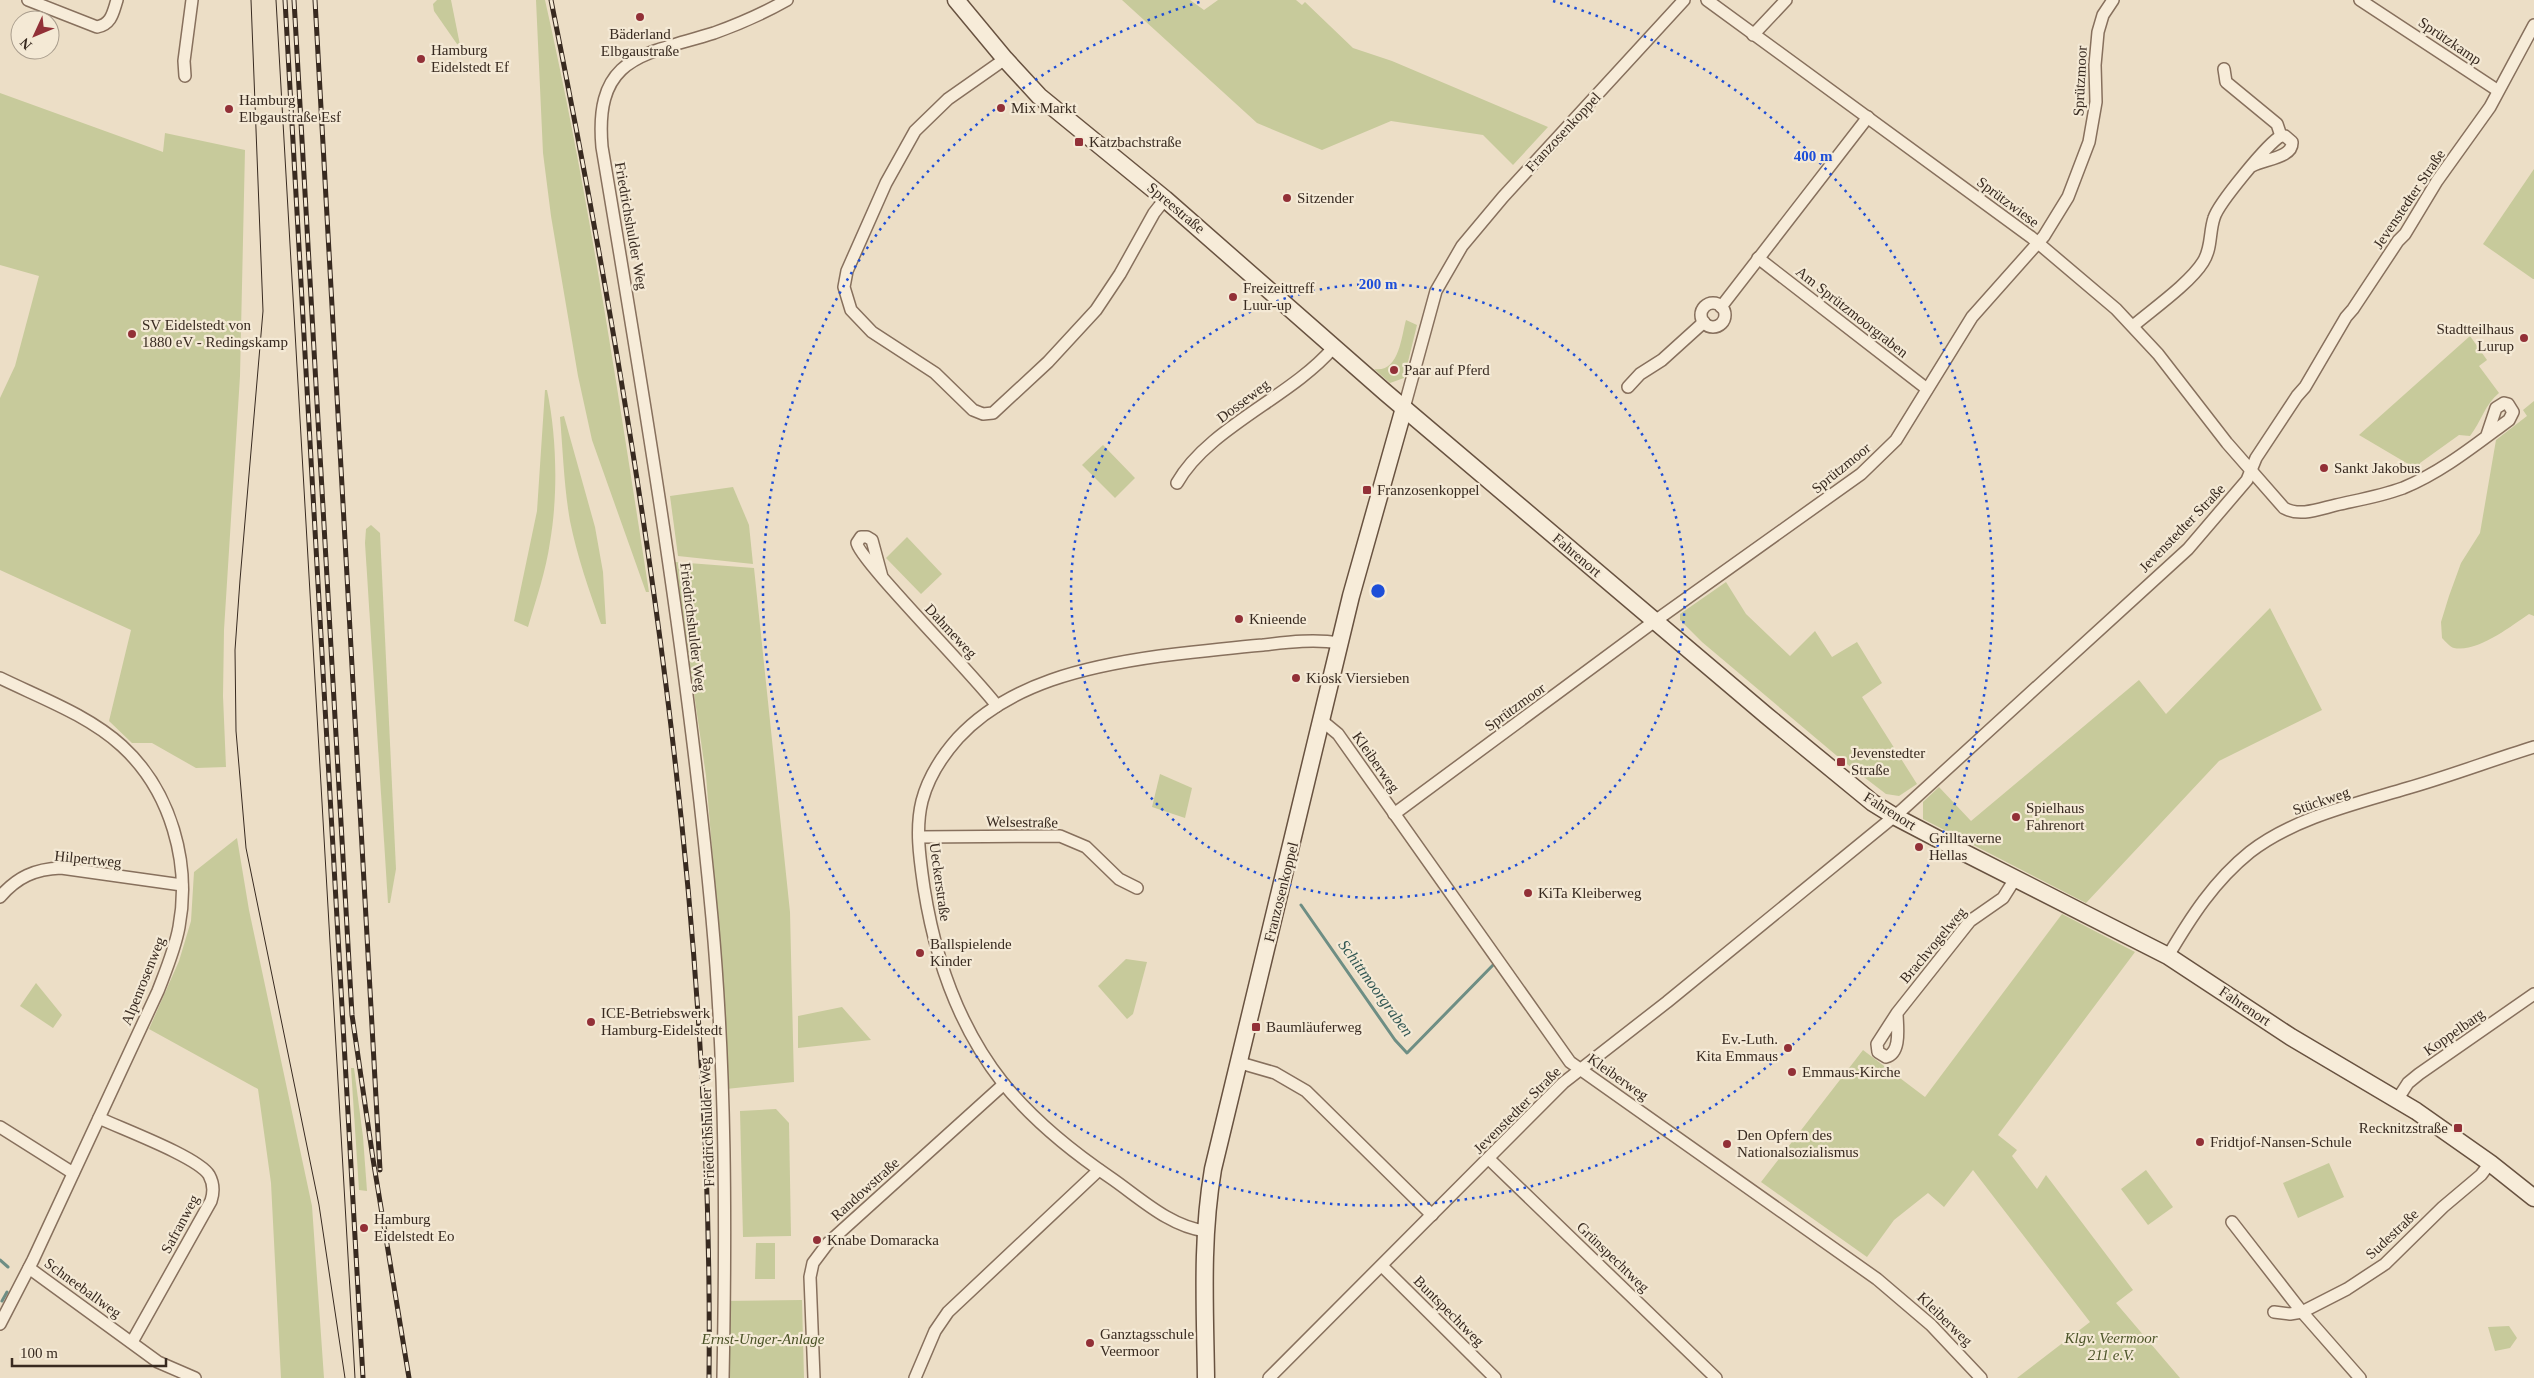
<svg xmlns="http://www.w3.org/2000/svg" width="2534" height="1378" font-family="Georgia,serif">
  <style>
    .green { fill: #c7ca9b }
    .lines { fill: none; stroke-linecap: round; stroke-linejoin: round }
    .stream { stroke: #6e8e84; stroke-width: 3 }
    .street-casing { stroke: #87705d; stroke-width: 14 }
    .secondary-casing { stroke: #685240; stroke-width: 19 }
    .street { stroke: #f7ecd9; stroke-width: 11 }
    .secondary { stroke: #f7ecd9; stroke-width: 16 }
    .tram { stroke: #382a20; stroke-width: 1 }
    .rail-casing { stroke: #382a20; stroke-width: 5 }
    .rail { stroke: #f4e9d5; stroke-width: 3; stroke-dasharray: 9; stroke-linecap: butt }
    .ring { fill: none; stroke: #1d4ed8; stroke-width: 2.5; stroke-dasharray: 2.5 5 }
    .poi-dot { fill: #923037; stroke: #f4e9d5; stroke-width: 2 }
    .labels { text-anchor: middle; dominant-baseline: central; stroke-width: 4.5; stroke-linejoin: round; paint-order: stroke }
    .poi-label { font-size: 15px; fill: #382a20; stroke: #f4e9d5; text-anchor: start }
    .street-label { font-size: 15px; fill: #382a20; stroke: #f4e9d5 }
    .park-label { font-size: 15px; font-style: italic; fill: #4b5327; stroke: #f4e9d5 }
    .water-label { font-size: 16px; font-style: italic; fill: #305652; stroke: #f4e9d5 }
    .centre { fill: #1d4ed8; stroke: #f4e9d5; stroke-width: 2.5 }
    .ring-label { font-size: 15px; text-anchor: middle; font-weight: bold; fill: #1d4ed8; stroke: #f4e9d5; stroke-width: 4.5; stroke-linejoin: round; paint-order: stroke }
  </style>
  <rect width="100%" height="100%" fill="#ecdec6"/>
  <g class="green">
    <polygon points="437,0 451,0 460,45 457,44 434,11 433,4"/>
    <path d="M536 0H545C589 195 618 394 649 592H646L592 440 578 376 551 216 543 153Z"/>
    <polygon points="1122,0 1190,0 1204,10 1218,0 1296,0 1302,5 1305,2 1353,48 1392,61 1548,127 1513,165 1483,135 1391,121 1322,150 1257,123"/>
    <polygon points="0,93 163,152 165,133 245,150 240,376 224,630 223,696 226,767 196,768 152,743 132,743 109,721 131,630 0,570 0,398 15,366 39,276 0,265"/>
    <polygon points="2534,169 2534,279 2533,279 2483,244"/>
    <path d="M1406 320 1417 325 1404 378 1390 383 1374 369C1399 373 1401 338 1406 320Z"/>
    <path d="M2470 336 2487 360 2479 366 2499 393C2485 404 2481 422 2470 436L2459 435 2420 463V471L2359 435Z"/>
    <path d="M545 390H547C557 437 558 496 550 542 546 571 536 599 528 627L514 621 537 511Z"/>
    <path d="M2534 401V616L2529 614C2511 626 2477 653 2454 648 2450 647 2445 641 2442 638L2441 622 2449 596 2461 563 2480 533 2496 440 2527 416 2523 410Z"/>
    <path d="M564 416 595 527 603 572 606 624H601C589 590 577 556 570 521 564 487 563 452 560 417Z"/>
    <polygon points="1103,445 1135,478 1115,498 1082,465"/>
    <polygon points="733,487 749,525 753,564 678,556 670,496"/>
    <polygon points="371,525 380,533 396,869 390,903 388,903 365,543 366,529"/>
    <polygon points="907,537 942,574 921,594 886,558"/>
    <polygon points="675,562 754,568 790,912 794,1082 726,1089 720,947 706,776"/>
    <polygon points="1726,582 1746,614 1790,656 1815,631 1832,657 1857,642 1882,683 1862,697 1917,784 1899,796 1886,794 1843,761 1702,642 1680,620 1680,614"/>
    <polygon points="2270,608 2322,710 2219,761 2086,903 1923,819 1923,802 1939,787 1971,821 2139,680 2166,714"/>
    <polygon points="1160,774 1192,788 1185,818 1152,807"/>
    <polygon points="237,838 249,910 312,1206 324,1378 281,1378 271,1183 258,1089 149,1029 179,961 191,921 194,872"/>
    <polygon points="2062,914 2135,952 1998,1135 2017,1150 2012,1156 2037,1189 2046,1175 2133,1290 2116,1303 2180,1378 2017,1378 2090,1322 1973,1170 1944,1207 1928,1193 1894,1220 1867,1257 1761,1182 1863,1050 1925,1097"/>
    <polygon points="1126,959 1147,962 1133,1014 1127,1019 1098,986"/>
    <polygon points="36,983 62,1015 53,1028 20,1006"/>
    <polygon points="842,1007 871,1040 798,1048 798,1016"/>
    <polygon points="351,1068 354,1068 363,1137 367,1191 359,1190"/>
    <polygon points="776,1109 789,1123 791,1236 743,1237 740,1111"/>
    <polygon points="2329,1163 2344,1197 2298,1218 2283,1183"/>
    <polygon points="2146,1170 2173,1207 2148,1225 2121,1189"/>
    <polygon points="756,1243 775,1243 775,1279 755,1279"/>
    <polygon points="802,1300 804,1378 722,1378 723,1301"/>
    <polygon points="2509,1326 2517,1338 2510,1348 2495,1351 2488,1327"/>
  </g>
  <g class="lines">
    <g class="stream">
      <polyline points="1301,905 1395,1040 1407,1053 1496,962"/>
      <polyline points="0,1260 8,1267"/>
      <polyline points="2,1301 7,1292"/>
    </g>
    <defs>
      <g id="street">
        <path d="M28 0 97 27C112 24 113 12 117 0"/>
        <path d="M1707 0 2031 237 2116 309 2158 354 2227 443 2284 508C2300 517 2319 509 2336 505 2358 500 2381 496 2403 488 2442 472 2475 445 2509 420L2513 412 2508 404 2504 403 2496 408 2487 435"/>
        <polyline points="2360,0 2497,90"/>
        <polyline points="1753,35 1786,0"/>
        <polyline points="1005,59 948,99 915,131 886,183 847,271 844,287 851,310 872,332 935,373 973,410 983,414 993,413 1048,362 1096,310 1120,274 1154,213 1165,199"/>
        <polyline points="2224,69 2226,82 2277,124 2281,136"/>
        <polyline points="185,76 184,61 192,0"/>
        <polyline points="1758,258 1927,389"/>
        <circle cx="1713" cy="315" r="12"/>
        <polyline points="1721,307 1868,117"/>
        <path d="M2133 326C2153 309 2190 283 2203 262 2212 248 2209 233 2214 218 2218 204 2268 143 2281 136H2285L2292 142C2293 158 2264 159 2252 166"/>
        <polyline points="1628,387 1640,374 1662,360 1704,322"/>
        <polyline points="1404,408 1436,291 1462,246 1503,197 1684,0"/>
        <path d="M1177 483C1208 428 1291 397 1333 348"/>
        <path d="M882 577 872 540 867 537H861L857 543C857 557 979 680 997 706"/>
        <path d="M0 678C41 698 88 715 122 746 171 791 191 863 179 927 175 949 166 970 158 991L33 1260 0 1324"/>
        <polyline points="1321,720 1338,734 1570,1062 1877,1279 1931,1325 1981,1378"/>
        <polyline points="1394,814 1648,626 1861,474 1896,440 1972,317 2044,236 2068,197 2089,142 2096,102 2095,65 2098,32 2103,15 2113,0"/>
        <polyline points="919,837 1060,836 1086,847 1119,879 1137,888"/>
        <path d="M0 897C17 877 35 869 61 868L182 885"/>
        <path d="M2168 956C2191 917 2214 881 2250 852 2294 818 2355 804 2408 788 2450 776 2492 760 2534 747"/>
        <path d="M1897 1013C1897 1025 1902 1053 1886 1057L1878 1052 1877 1044 1897 1013 1970 921 2003 898 2015 879"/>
        <polyline points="1237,1062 1275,1073 1306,1091 1432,1215"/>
        <polyline points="2397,1100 2408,1083 2419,1074 2534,994"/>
        <path d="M99 1118C122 1129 198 1157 209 1175 214 1184 214 1192 211 1201L132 1342"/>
        <polyline points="0,1127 73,1173"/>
        <polyline points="1489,1159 1716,1378"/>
        <polyline points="2232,1222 2302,1312 2360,1378"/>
        <path d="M1205 1231C1169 1226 1140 1198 1111 1178 1071 1151 1033 1120 1003 1083 958 1026 935 958 924 888 920 860 915 829 922 801 928 778 942 756 958 738 1009 683 1088 666 1160 656 1194 652 1228 648 1263 645 1289 642 1314 639 1340 643"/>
        <polyline points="1382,1266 1495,1378"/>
        <polyline points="29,1268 158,1362 195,1378"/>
        <polyline points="2274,1312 2290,1314 2302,1312 2347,1289 2385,1264 2443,1207 2481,1175 2490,1163"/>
        <path d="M723 1378C726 1225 726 1070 712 918 688 659 645 403 602 147 594 55 644 55 714 33 739 24 764 13 787 0"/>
        <polyline points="814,1378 810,1277 813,1263 828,1243 1004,1084"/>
        <polyline points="915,1378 935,1331 948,1312 1099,1170"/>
        <polyline points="1269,1378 1563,1083 1667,1002 1902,810 2188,549 2247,480 2256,458 2297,396 2305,387 2346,317 2353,309 2398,241 2405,234 2437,181 2490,107 2534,25"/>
      </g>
      <g id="secondary">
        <polyline points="956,0 1005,59 1039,96 1165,199 1386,393 1767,716 1873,803 1894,816 1957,849 2168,956 2291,1037 2416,1111 2490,1163 2534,1198"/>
        <path d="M1206 1378C1205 1308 1201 1239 1213 1169L1351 596 1404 408"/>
      </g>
    </defs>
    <use href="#street" class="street-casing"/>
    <use href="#secondary" class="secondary-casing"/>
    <use href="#street" class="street"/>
    <use href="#secondary" class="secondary"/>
    <g class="tram">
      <polyline points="251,0 263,311 240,580 235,650 236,731 246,848 319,1205 345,1378"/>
      <polyline points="276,0 355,1378"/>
    </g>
    <defs>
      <g id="rail">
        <polyline points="285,0 363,1378"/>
        <polyline points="294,0 352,1015 373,1159 409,1378"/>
        <polyline points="315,0 380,1170"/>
        <path d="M551 0C642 454 714 914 709 1378"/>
      </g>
    </defs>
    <use href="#rail" class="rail-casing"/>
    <use href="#rail" class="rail"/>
  </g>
  <g class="ring">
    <circle cx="1378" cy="591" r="307"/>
    <path d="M1553 1A615 615 0 1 1 1203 1"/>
  </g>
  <g class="poi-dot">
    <circle cx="640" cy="17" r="5"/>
    <circle cx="421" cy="59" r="5"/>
    <circle cx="1001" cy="108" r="5"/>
    <circle cx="229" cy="109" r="5"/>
    <rect x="1074" y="137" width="10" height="10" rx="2.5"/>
    <circle cx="1287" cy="198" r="5"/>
    <circle cx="1233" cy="297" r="5"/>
    <circle cx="132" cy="334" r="5"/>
    <circle cx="2524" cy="338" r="5"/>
    <circle cx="1394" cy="370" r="5"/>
    <circle cx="2324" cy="468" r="5"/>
    <rect x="1362" y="485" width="10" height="10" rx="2.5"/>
    <circle cx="1239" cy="619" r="5"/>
    <circle cx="1296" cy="678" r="5"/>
    <rect x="1836" y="757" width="10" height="10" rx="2.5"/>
    <circle cx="2016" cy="817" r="5"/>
    <circle cx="1919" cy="847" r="5"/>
    <circle cx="1528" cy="893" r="5"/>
    <circle cx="920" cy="953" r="5"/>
    <circle cx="591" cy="1022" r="5"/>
    <rect x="1251" y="1022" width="10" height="10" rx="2.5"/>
    <circle cx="1788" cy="1048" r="5"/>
    <circle cx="1792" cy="1072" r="5"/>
    <rect x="2453" y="1123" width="10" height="10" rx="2.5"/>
    <circle cx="2200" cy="1142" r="5"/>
    <circle cx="1727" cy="1144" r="5"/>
    <circle cx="364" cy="1228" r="5"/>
    <circle cx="817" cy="1240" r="5"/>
    <circle cx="1090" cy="1343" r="5"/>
  </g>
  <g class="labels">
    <g class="poi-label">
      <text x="640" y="34" text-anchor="middle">Bäderland<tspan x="640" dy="17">Elbgaustraße</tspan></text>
      <text x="431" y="50">Hamburg<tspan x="431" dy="17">Eidelstedt Ef</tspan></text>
      <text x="239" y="100">Hamburg<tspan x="239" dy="17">Elbgaustraße Esf</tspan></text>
      <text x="1011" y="108">Mix Markt</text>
      <text x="1089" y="142">Katzbachstraße</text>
      <text x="1297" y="198">Sitzender</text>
      <text x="1243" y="288">Freizeittreff<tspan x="1243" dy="17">Luur-up</tspan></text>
      <text x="142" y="325">SV Eidelstedt von<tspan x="142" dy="17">1880 eV - Redingskamp</tspan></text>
      <text x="2514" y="329" text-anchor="end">Stadtteilhaus<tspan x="2514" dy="17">Lurup</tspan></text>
      <text x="1404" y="370">Paar auf Pferd</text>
      <text x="2334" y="468">Sankt Jakobus</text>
      <text x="1377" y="490">Franzosenkoppel</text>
      <text x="1249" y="619">Knieende</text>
      <text x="1306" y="678">Kiosk Viersieben</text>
      <text x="1851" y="753">Jevenstedter<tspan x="1851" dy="17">Straße</tspan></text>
      <text x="2026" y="808">Spielhaus<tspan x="2026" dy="17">Fahrenort</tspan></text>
      <text x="1929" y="838">Grilltaverne<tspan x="1929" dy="17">Hellas</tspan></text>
      <text x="1538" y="893">KiTa Kleiberweg</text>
      <text x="930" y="944">Ballspielende<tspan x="930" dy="17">Kinder</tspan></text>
      <text x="601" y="1013">ICE-Betriebswerk<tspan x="601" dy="17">Hamburg-Eidelstedt</tspan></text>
      <text x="1266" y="1027">Baumläuferweg</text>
      <text x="1778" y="1039" text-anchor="end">Ev.-Luth.<tspan x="1778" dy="17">Kita Emmaus</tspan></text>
      <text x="1802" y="1072">Emmaus-Kirche</text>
      <text x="2448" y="1128" text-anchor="end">Recknitzstraße</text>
      <text x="1737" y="1135">Den Opfern des<tspan x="1737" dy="17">Nationalsozialismus</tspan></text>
      <text x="2210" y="1142">Fridtjof-Nansen-Schule</text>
      <text x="374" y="1219">Hamburg<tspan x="374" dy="17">Eidelstedt Eo</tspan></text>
      <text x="827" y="1240">Knabe Domaracka</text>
      <text x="1100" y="1334">Ganztagsschule<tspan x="1100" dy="17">Veermoor</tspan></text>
    </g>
    <g class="street-label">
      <text transform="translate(2450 41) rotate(34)">Sprützkamp</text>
      <text transform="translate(2080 81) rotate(-87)">Sprützmoor</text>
      <text transform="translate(1563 132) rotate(-47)">Franzosenkoppel</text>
      <text transform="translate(2409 199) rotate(-56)">Jevenstedter Straße</text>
      <text transform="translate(2008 202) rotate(37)">Sprützwiese</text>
      <text transform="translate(1176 208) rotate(40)">Spreestraße</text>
      <text transform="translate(631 226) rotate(80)">Friedrichshulder Weg</text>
      <text transform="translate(1852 312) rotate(38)">Am Sprützmoorgraben</text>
      <text transform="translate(1243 401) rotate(-37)">Dosseweg</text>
      <text transform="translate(1841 468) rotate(-39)">Sprützmoor</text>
      <text transform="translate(2182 528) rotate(-46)">Jevenstedter Straße</text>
      <text transform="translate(1577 555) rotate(40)">Fahrenort</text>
      <text transform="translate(693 627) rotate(83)">Friedrichshulder Weg</text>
      <text transform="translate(951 631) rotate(47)">Dahmeweg</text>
      <text transform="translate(1515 707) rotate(-36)">Sprützmoor</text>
      <text transform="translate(1376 762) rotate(55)">Kleiberweg</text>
      <text transform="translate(2321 801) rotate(-19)">Stückweg</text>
      <text transform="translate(1890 811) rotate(32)">Fahrenort</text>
      <text transform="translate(1022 822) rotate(1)">Welsestraße</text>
      <text transform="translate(88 859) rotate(6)">Hilpertweg</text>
      <text transform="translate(940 882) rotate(82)">Ueckerstraße</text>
      <text transform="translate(1281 892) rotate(-76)">Franzosenkoppel</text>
      <text transform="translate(1933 945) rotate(-50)">Brachvogelweg</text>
      <text transform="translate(143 981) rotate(-68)">Alpenrosenweg</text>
      <text transform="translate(2245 1006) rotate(34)">Fahrenort</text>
      <text transform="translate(2454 1032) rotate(-35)">Koppelbarg</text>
      <text transform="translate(1618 1077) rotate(35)">Kleiberweg</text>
      <text transform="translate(1517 1110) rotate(-45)">Jevenstedter Straße</text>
      <text transform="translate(707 1122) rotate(-92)">Friedrichshulder Weg</text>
      <text transform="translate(865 1189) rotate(-42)">Randowstraße</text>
      <text transform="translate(180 1224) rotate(-62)">Safranweg</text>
      <text transform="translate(2392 1234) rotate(-43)">Sudestraße</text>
      <text transform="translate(1613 1257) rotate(44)">Grünspechtweg</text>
      <text transform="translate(83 1288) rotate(36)">Schneeballweg</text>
      <text transform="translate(1449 1311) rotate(45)">Buntspechtweg</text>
      <text transform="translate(1945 1319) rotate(44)">Kleiberweg</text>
    </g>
    <g class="park-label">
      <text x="2111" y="1338">Klgv. Veermoor<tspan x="2111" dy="17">211 e.V.</tspan></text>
      <text x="763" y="1339">Ernst-Unger-Anlage</text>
    </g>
    <g class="water-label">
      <text transform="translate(1376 988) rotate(54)">Schittmoorgraben</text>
    </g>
  </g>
  <circle cx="1378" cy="591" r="8" class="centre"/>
  <g class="ring-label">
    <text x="1813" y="161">400 m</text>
    <text x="1378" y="289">200 m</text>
  </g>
  <g transform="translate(35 35) rotate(226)"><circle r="24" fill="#f4e9d5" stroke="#a99d8d"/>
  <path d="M0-4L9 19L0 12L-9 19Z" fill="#923037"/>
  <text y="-8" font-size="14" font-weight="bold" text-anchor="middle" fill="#382a20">N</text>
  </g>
  <path d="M12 1358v8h154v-8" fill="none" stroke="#382a20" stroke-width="2.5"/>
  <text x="20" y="1358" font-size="15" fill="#382a20" stroke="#f4e9d5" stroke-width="4" paint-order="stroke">100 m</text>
</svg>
